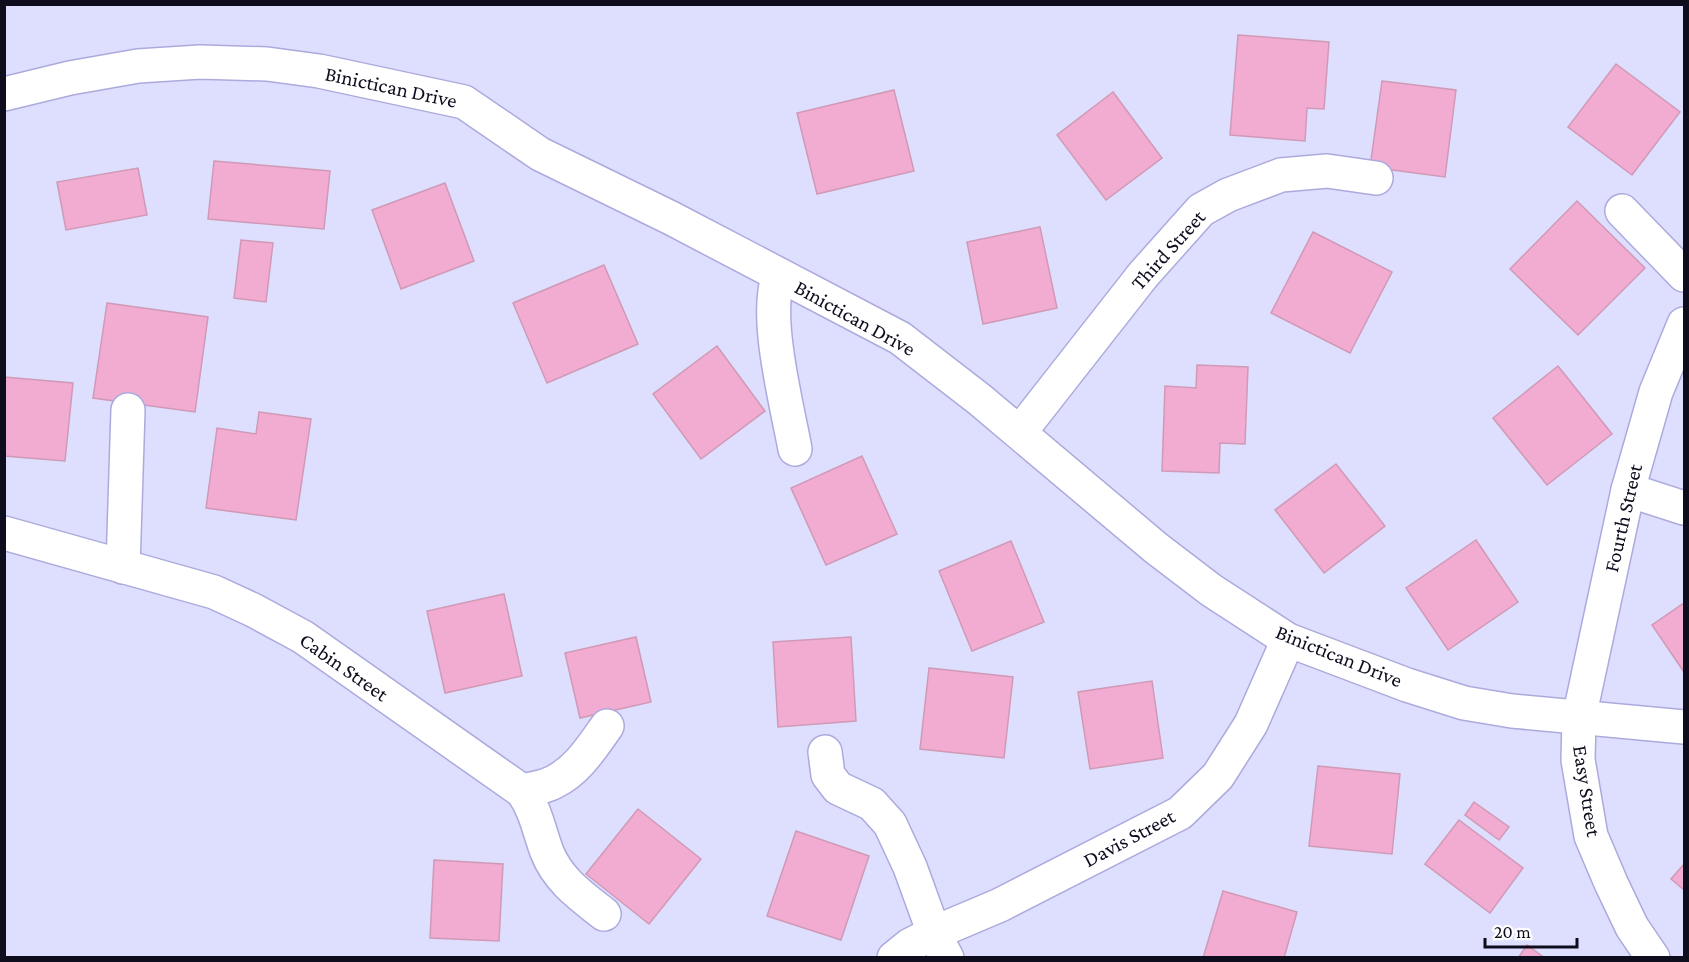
<svg xmlns="http://www.w3.org/2000/svg" width="1689" height="962" font-family="'Crimson Pro',serif">
  <style>
    .building { fill: #f2acd1; stroke: #d09ab6; stroke-width: 1.5 }
    .lines { fill: none; stroke-linecap: round; stroke-linejoin: round }
    .minor-casing { stroke: #acaadd; stroke-width: 36 }
    .minor { stroke: #fff; stroke-width: 33 }
    .labels { text-anchor: middle; dominant-baseline: central; stroke-width: 4.5; stroke-linejoin: round; paint-order: stroke }
    .street-label { font-size: 21px; fill: #0e0d1e; stroke: #fff }
  </style>
  <rect width="100%" height="100%" fill="#dedefe"/>
  <g class="building">
    <polygon points="1238,35 1329,42 1324,109 1307,108 1305,141 1230,135"/>
    <polygon points="1616,64 1680,112 1632,175 1568,127"/>
    <polygon points="1382,81 1456,90 1445,177 1370,167"/>
    <polygon points="894,90 914,171 817,194 797,113"/>
    <polygon points="1113,92 1162,158 1106,200 1057,135"/>
    <polygon points="214,161 330,171 324,229 208,219"/>
    <polygon points="138,168 147,215 66,230 57,182"/>
    <polygon points="445,183 474,261 401,289 372,210"/>
    <polygon points="1577,201 1645,268 1578,335 1510,269"/>
    <polygon points="1040,227 1057,308 983,324 967,242"/>
    <polygon points="1313,232 1392,272 1350,353 1271,313"/>
    <polygon points="241,240 273,243 266,302 234,298"/>
    <polygon points="604,265 638,344 547,383 513,303"/>
    <polygon points="107,303 208,317 195,412 93,398"/>
    <polygon points="717,346 765,411 701,459 653,394"/>
    <polygon points="1197,365 1248,367 1245,444 1220,443 1219,473 1162,471 1165,386 1196,388"/>
    <polygon points="1558,366 1612,434 1547,485 1493,418"/>
    <polygon points="4,377 73,383 65,461 4,456"/>
    <polygon points="259,412 311,419 296,520 206,508 217,428 256,434"/>
    <polygon points="862,456 897,534 826,565 791,488"/>
    <polygon points="1336,464 1385,526 1324,573 1275,510"/>
    <polygon points="1476,540 1518,602 1448,650 1406,588"/>
    <polygon points="1011,541 1044,622 972,651 939,571"/>
    <polygon points="504,594 522,676 445,693 427,611"/>
    <polygon points="1684,603 1684,672 1652,625"/>
    <polygon points="636,637 651,702 580,718 565,653"/>
    <polygon points="851,637 856,721 778,727 773,642"/>
    <polygon points="929,668 1013,677 1004,758 920,749"/>
    <polygon points="1152,681 1163,758 1090,769 1078,692"/>
    <polygon points="1318,766 1400,774 1392,854 1309,846"/>
    <polygon points="1474,802 1509,827 1499,840 1465,815"/>
    <polygon points="638,809 701,859 649,924 586,874"/>
    <polygon points="1459,820 1523,868 1490,913 1425,864"/>
    <polygon points="796,831 869,856 841,940 767,916"/>
    <polygon points="434,860 503,864 499,941 430,938"/>
    <polygon points="1684,864 1684,890 1671,879"/>
    <polygon points="1223,891 1297,912 1284,958 1203,958"/>
    <polygon points="1527,945 1545,958 1518,958"/>
  </g>
  <g class="lines">
    <defs>
      <g id="minor">
        <polyline points="4,94 70,78 138,66 200,62 267,64 319,71 464,102 540,154 671,218 900,338 979,399 1156,548 1211,590 1288,640 1407,685 1464,703 1512,711 1684,727"/>
        <polyline points="1622,211 1684,275"/>
        <path d="M779 275C763 315 787 405 795 449"/>
        <polyline points="1020,432 1143,275 1201,210 1228,195 1281,175 1327,171 1376,178"/>
        <polyline points="1628,490 1684,508"/>
        <path d="M4 533 214 592 253 610 303 637 522 791C536 810 539 831 547 852 558 880 581 896 604 914"/>
        <polyline points="123,567 128,410"/>
        <polyline points="825,752 828,775 838,788 872,804 890,824 910,867 934,933 947,958"/>
        <path d="M522 791C532 789 545 787 554 782 578 770 592 747 607 726"/>
        <polyline points="894,958 910,945 934,933 1000,905 1180,813 1218,776 1251,724 1288,640"/>
        <polyline points="1653,958 1632,927 1611,883 1591,836 1578,760 1579,718 1628,490 1656,392 1684,324"/>
      </g>
    </defs>
    <use href="#minor" class="minor-casing"/>
    <use href="#minor" class="minor"/>
  </g>
  <g class="labels">
    <g class="street-label">
      <text transform="translate(391 87) rotate(12)">Binictican Drive</text>
      <text transform="translate(1168 250) rotate(-48)">Third Street</text>
      <text transform="translate(855 318) rotate(29)">Binictican Drive</text>
      <text transform="translate(1623 518) rotate(-77)">Fourth Street</text>
      <text transform="translate(1339 656) rotate(22)">Binictican Drive</text>
      <text transform="translate(344 667) rotate(35)">Cabin Street</text>
      <text transform="translate(1587 791) rotate(81)">Easy Street</text>
      <text transform="translate(1129 838) rotate(-28)">Davis Street</text>
    </g>
  </g>
  <rect width="1689" height="962" fill="none" stroke="#0e0d1e" stroke-width="12"/>
  <path d="M1485 938v9h92v-9" fill="none" stroke="#0e0d1e" stroke-width="3"/>
  <text x="1494" y="938" font-size="18" fill="#0e0d1e" stroke="#ffffff" stroke-width="4.5" paint-order="stroke">20 m</text>
</svg>
